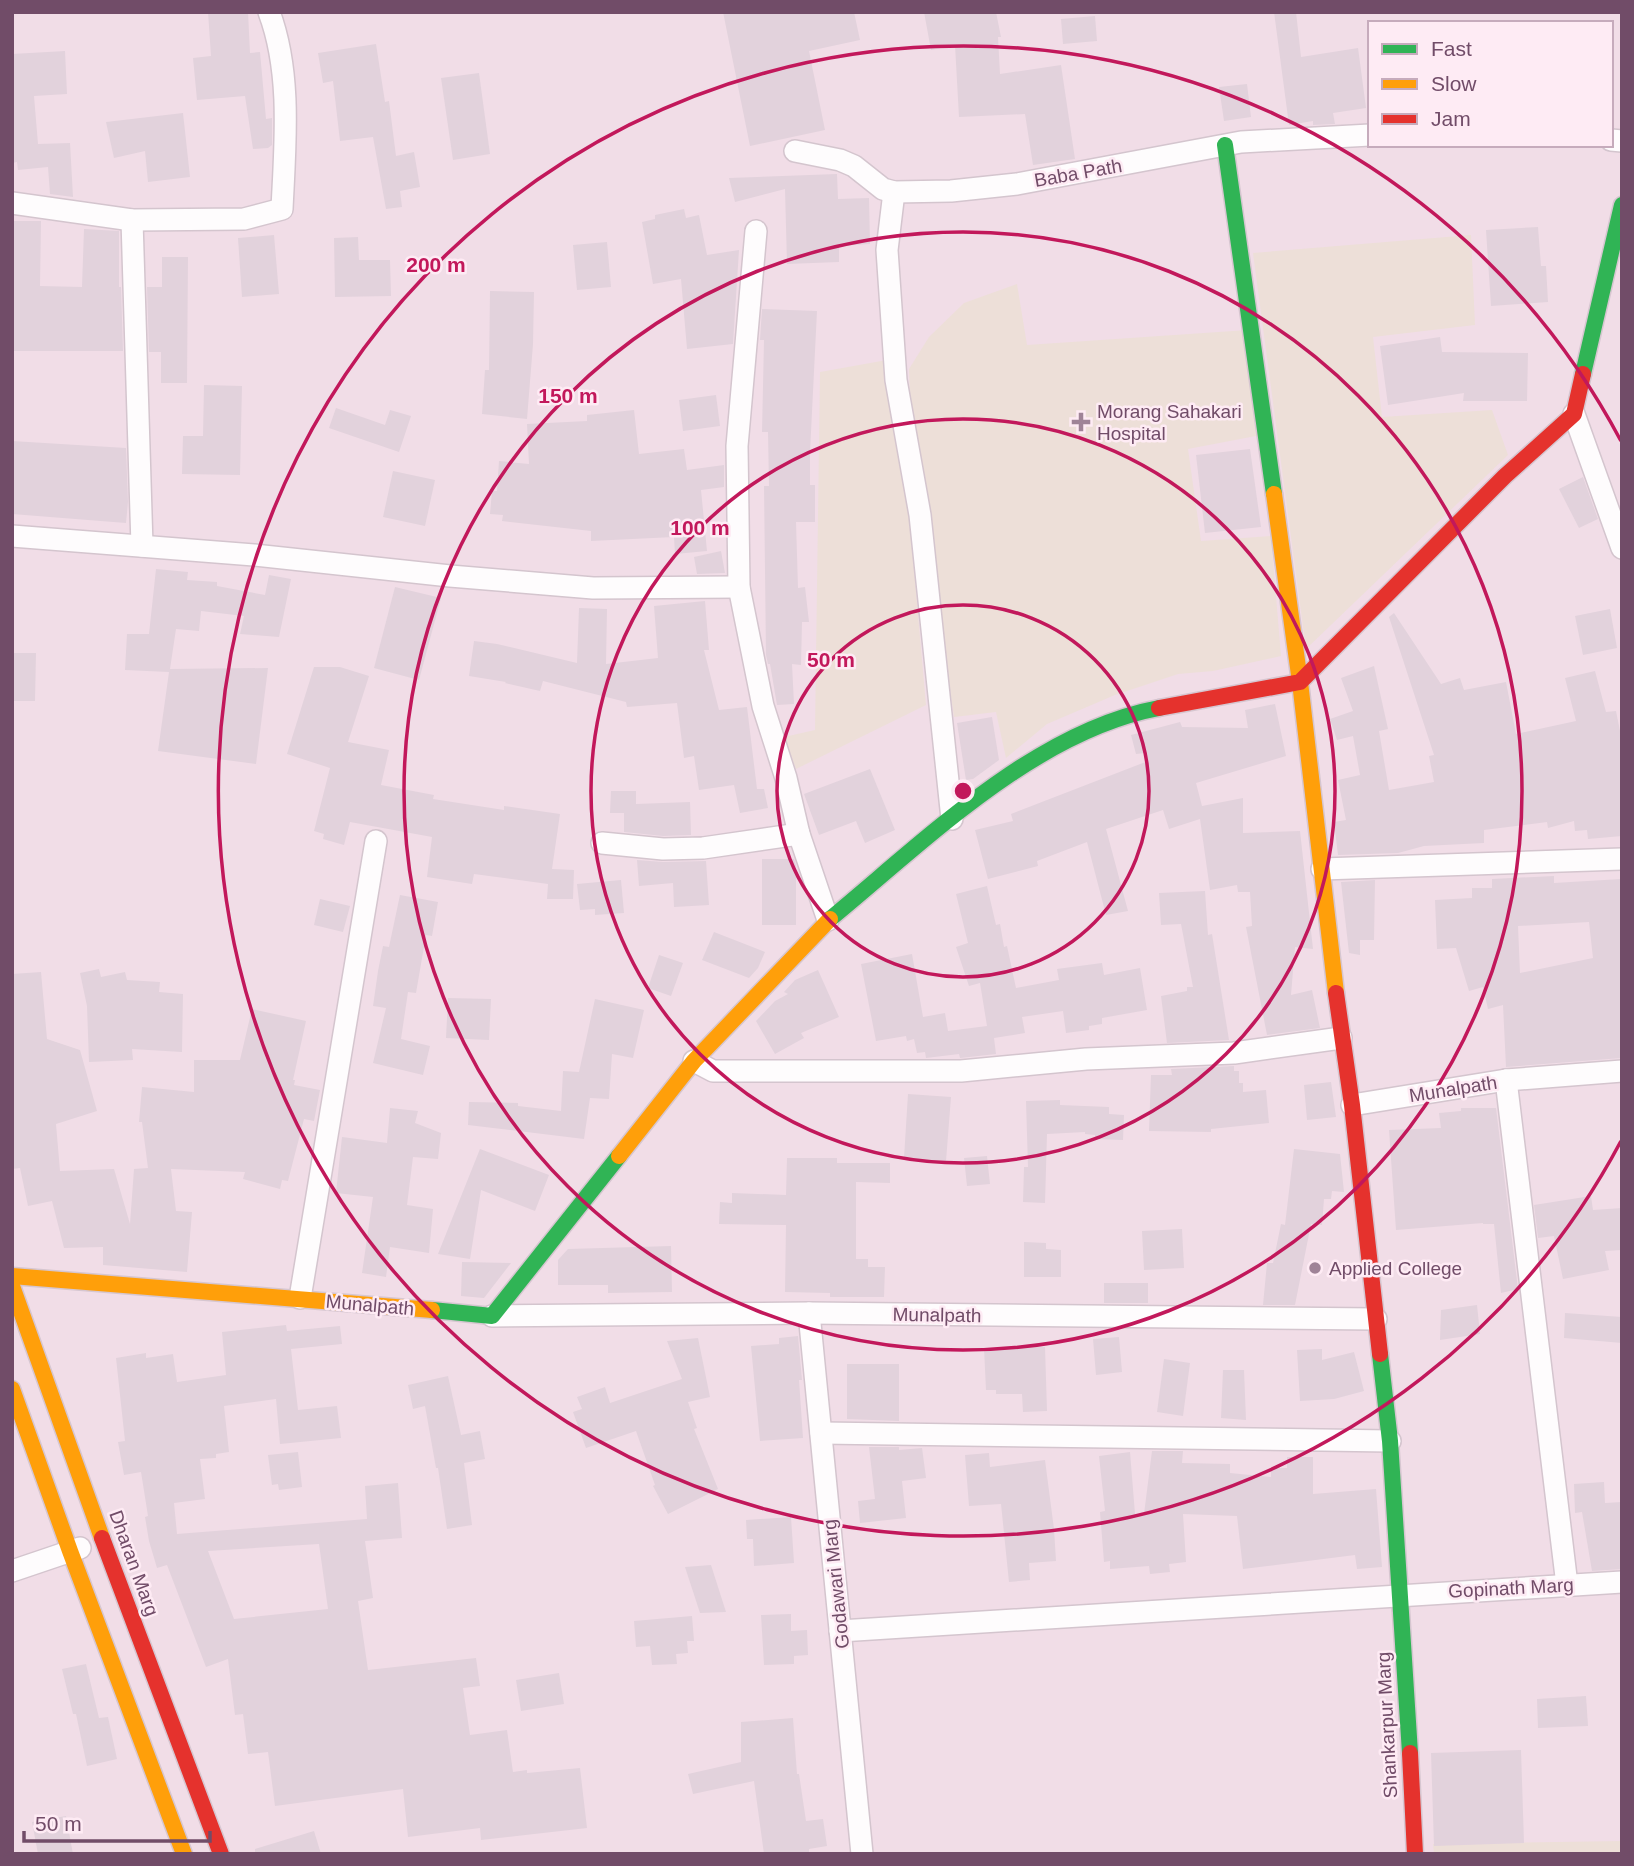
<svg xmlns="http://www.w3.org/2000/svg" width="1634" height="1866" font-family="Helvetica,sans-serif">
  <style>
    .residential { fill: #f1dde7; fill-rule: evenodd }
    .green { fill: #eddfd8 }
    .building { fill: #e2d2dc; fill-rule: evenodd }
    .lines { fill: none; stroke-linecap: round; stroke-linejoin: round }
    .street-casing { stroke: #d4c5ce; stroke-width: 24 }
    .fast-casing { stroke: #d6c6d0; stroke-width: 19 }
    .slow-casing { stroke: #d6c6d0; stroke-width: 19 }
    .jam-casing { stroke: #d6c6d0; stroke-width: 19 }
    .street { stroke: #fefcfd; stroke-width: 21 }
    .fast { stroke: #30b455; stroke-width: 16 }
    .slow { stroke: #ff9f0a; stroke-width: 16 }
    .jam { stroke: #e5322d; stroke-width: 16 }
    .ring { fill: none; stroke: #c2185b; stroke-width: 3.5 }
    .poi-dot { fill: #9f8397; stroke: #feebf4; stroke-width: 2.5 }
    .labels { text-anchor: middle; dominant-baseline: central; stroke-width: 5; stroke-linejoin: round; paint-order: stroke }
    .street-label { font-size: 19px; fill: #714c68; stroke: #feebf4 }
    .poi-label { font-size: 19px; fill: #714c68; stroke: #feebf4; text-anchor: start }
    .centre { fill: #c2185b; stroke: #feebf4; stroke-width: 3.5 }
    .ring-label { font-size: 21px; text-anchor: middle; font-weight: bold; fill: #c2185b; stroke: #feebf4; stroke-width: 5; stroke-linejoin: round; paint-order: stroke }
  </style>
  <rect width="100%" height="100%" fill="#f5eaef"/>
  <path class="residential" d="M12 12H1622V1854H12ZM1370 23H1611V145H1370Z"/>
  <g class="green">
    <polygon points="1471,235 1475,325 1373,337 1382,417 1492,410 1508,455 1306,649 1253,253"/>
    <polygon points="1017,284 1027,345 1248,330 1261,435 1188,449 1201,541 1271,536 1281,656 1213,671 1178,674 1115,695 1047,724 1006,758 996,712 954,717 911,425 909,369 929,337 964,303"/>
    <polygon points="887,360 910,524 926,705 796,769 784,737 815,730 820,372"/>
    <polygon points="1622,1841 1622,1854 1434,1854 1433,1844"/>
  </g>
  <g class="building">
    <polygon points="208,12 248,12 250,53 260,52 266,119 272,118 272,145 268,148 253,149 245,96 197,100 193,58 211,56"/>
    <polygon points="723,12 854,12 860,40 809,51 825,130 750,146"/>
    <polygon points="924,12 996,12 1001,37 998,37 1000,74 1061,65 1075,159 1033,165 1025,114 959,117 955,45 931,50"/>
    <polygon points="1274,12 1296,12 1301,57 1358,48 1366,108 1333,113 1335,124 1313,125 1313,121 1289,125"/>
    <polygon points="1095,16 1097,41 1063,44 1061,19"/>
    <polygon points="376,44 385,102 389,101 396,156 414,152 420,187 400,191 402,207 386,209 373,137 340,141 333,81 323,83 318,53"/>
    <polygon points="65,51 67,94 34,96 38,144 70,143 73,197 50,194 48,167 18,170 17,162 12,163 12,54"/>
    <polygon points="479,73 490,154 453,160 441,78"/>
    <polygon points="1247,84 1251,117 1224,121 1219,87"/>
    <polygon points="183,113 190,177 148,182 145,151 114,158 106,122"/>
    <polygon points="837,174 838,199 869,198 870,244 839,246 839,262 787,264 785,189 735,202 729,178"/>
    <polygon points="684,209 686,218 699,215 707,255 739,250 733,344 687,349 681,279 653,284 642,222 655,219 655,215"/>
    <polygon points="12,221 41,221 40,286 82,287 84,229 119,231 119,287 121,287 123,351 12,351"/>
    <polygon points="1538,227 1541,266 1546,266 1548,302 1491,306 1486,230"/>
    <polygon points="274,235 279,294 242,297 238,238"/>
    <polygon points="358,237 359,260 390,260 391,296 335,297 334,238"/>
    <polygon points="607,242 611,287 577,290 573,245"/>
    <polygon points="162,257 188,257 187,383 161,383 161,352 149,352 147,287 162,287"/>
    <polygon points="490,291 534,292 533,344 527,419 482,414 485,370 489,370"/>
    <polygon points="762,309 817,311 810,452 810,485 815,485 815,522 796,522 798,588 805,587 809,622 802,622 801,665 792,664 794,704 777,705 770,664 768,664 766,655 764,486 769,486 768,432 762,432 764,340 760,340"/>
    <polygon points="1440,337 1442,352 1528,353 1527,401 1463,401 1464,393 1388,405 1380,346"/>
    <polygon points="204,385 242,386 240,475 182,474 183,436 203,436"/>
    <polygon points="716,395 720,426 683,431 679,400"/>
    <polygon points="336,408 385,425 390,410 411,416 399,452 329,428"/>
    <polygon points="634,410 639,454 684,449 687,470 724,465 724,487 701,490 707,551 675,554 674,537 591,541 591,531 502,521 503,515 490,514 492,491 497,491 499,461 529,464 527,424 587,421 587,415"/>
    <polygon points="12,441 126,448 128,502 126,523 12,514"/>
    <polygon points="1250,449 1261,527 1205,533 1196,455"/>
    <polygon points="393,471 435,480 425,526 383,517"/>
    <polygon points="1583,477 1598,519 1579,528 1559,489"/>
    <polygon points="721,551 725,573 697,574 694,557"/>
    <polygon points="156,569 188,572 187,580 217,582 217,586 265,595 269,575 291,579 279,637 240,634 244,616 201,611 199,631 176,629 170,669 268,668 256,764 158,751 169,672 125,670 127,634 149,634"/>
    <polygon points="395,587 441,598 419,680 374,668"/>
    <polygon points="705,601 709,650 704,650 719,710 747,707 757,789 764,789 768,808 740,813 734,785 699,790 694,756 684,758 677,703 627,707 626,702 543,681 540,691 505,683 506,682 469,676 474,641 497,644 577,663 579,608 607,609 606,664 658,658 654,606"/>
    <polygon points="1610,609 1617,648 1583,655 1575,616"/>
    <polygon points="1394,613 1441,684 1460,678 1464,690 1506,682 1516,734 1576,721 1565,678 1595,671 1606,712 1616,711 1622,741 1622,836 1588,839 1587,830 1575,831 1574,821 1548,828 1547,822 1484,830 1484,843 1424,846 1398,853 1338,855 1334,822 1346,820 1338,780 1360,775 1353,736 1337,740 1330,719 1353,711 1341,678 1374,666 1388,729 1379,731 1389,790 1434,782 1429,756 1434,755 1389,617"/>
    <polygon points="12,653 36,653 35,701 12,701"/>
    <polygon points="314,667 340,667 369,676 348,742 389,750 381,785 434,795 433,799 504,810 504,806 560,814 552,869 574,870 573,899 547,899 548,884 474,874 472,884 427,877 432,837 350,822 344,845 323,839 324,834 314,831 330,768 287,754"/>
    <polygon points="1275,704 1286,756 1196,783 1202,806 1243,798 1243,833 1300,831 1313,949 1295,947 1291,995 1312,990 1320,1028 1267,1035 1246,927 1252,926 1250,892 1238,892 1237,885 1210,890 1200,819 1169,829 1163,810 1106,829 1128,911 1106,915 1087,842 1037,861 1038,866 988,879 975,830 1013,821 1011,814 1148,761 1145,753 1136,754 1131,735 1180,722 1182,727 1248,728 1245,710"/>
    <polygon points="992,717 999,760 973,779 966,780 957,723"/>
    <polygon points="870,769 895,830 865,843 856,821 819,835 804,794"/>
    <polygon points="611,791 636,791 636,804 690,802 691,835 663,836 624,832 624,813 610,813"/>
    <polygon points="762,859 794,859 796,866 796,925 762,925"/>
    <polygon points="637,860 663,862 706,861 709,905 674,907 673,883 639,886"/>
    <path d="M1554 876V883L1621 879 1622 1058 1506 1067 1503 1005 1488 1009 1483 987 1469 991 1456 948 1437 949 1435 900 1472 898V888H1492V879ZM1589 922 1593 958 1520 973 1518 926Z"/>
    <polygon points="621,880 624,913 595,915 595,909 580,910 577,884"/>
    <polygon points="1375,880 1374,940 1360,940 1360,955 1349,953 1341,882"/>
    <polygon points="987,886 996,925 1000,924 1004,947 1007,946 1016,988 1059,980 1057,969 1102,963 1104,975 1140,968 1147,1010 1102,1018 1102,1024 1089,1026 1089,1030 1066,1033 1063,1011 1022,1017 1025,1033 994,1038 996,1054 960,1058 959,1054 926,1058 925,1052 917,1053 914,1039 907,1041 906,1036 876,1041 861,964 912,954 923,1017 945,1013 948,1031 987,1026 980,983 969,986 956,947 968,943 956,894"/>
    <polygon points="1205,891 1208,935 1212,934 1229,1040 1167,1043 1161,996 1187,991 1187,987 1193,987 1181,924 1161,925 1159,893"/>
    <polygon points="400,895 438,902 432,936 426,935 416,993 408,992 401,1039 430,1046 423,1075 373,1063 386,1008 373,1006 378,971 383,946 389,947"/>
    <polygon points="320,899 350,906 343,932 314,925"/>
    <polygon points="714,932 765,952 758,968 749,978 702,960"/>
    <polygon points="659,955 683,963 671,996 648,988"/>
    <polygon points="99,969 101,977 125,972 127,980 160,982 159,992 183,994 182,1052 132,1049 133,1060 89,1062 87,1006 80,973"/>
    <polygon points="818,970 839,1017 801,1033 804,1038 775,1054 756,1021 775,1001 788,994 784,992 795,980"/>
    <polygon points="41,972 47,1039 80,1050 97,1111 56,1124 60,1171 114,1169 130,1224 134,1169 148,1168 142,1122 139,1122 142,1087 194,1092 194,1060 240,1060 252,1009 306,1021 293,1080 295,1080 294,1085 320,1090 314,1121 304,1119 288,1181 282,1180 280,1189 243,1179 245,1172 171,1169 176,1211 192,1212 187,1272 103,1265 103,1247 64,1248 52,1201 28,1206 20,1168 12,1169 12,974"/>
    <polygon points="448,998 491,999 489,1040 446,1038"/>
    <polygon points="595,999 644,1010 633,1058 612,1054 609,1099 590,1098 584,1139 468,1125 469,1102 518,1103 518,1106 561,1111 563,1071 579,1072"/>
    <polygon points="1234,1066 1234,1071 1239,1071 1239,1083 1243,1083 1243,1092 1266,1090 1269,1123 1211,1129 1211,1132 1149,1131 1151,1075 1172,1075 1171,1069"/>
    <polygon points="1331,1082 1336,1117 1307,1120 1304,1085"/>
    <polygon points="908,1094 951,1097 946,1161 904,1158"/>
    <polygon points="1060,1100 1060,1105 1109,1107 1109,1114 1124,1115 1123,1140 1095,1139 1095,1135 1085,1134 1085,1132 1047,1134 1045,1203 1023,1202 1024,1167 1028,1167 1026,1101"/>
    <polygon points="390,1108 418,1111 415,1123 441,1133 438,1159 413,1157 407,1205 433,1209 429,1253 390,1247 386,1277 362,1273 373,1197 336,1193 342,1137 387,1143"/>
    <polygon points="1461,1108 1496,1108 1518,1289 1501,1293 1494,1224 1483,1224 1483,1223 1396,1230 1389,1130 1441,1128 1439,1113 1461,1111"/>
    <polygon points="480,1149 549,1175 535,1211 481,1190 470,1259 438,1254"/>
    <polygon points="1294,1149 1340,1154 1344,1192 1332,1191 1331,1199 1324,1199 1322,1225 1311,1224 1295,1305 1263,1305 1267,1263 1273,1263 1281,1224 1285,1225"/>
    <polygon points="987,1156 990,1184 967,1186 964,1158"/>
    <polygon points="787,1158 837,1158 837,1163 890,1163 890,1183 856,1182 856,1259 868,1259 868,1267 885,1267 884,1297 830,1297 830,1293 785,1292 786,1225 719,1224 720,1202 732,1203 732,1193 786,1195"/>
    <polygon points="1591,1196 1593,1210 1622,1208 1622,1250 1605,1251 1609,1270 1563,1279 1554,1236 1538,1238 1534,1205"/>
    <polygon points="1182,1229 1184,1268 1144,1270 1142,1231"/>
    <polygon points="1024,1242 1046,1243 1046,1249 1061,1250 1061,1277 1024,1277"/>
    <polygon points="671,1246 672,1292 608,1293 608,1285 558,1285 558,1260 568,1249"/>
    <polygon points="462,1262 511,1263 484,1298 461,1296"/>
    <rect x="1104" y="1283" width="44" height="20"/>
    <polygon points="1477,1305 1480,1334 1440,1340 1441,1310"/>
    <polygon points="1565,1313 1622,1317 1622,1343 1564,1338"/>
    <path d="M286 1325 287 1331 340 1326 342 1344 291 1349 298 1410 337 1406 341 1438 280 1444 276 1399 224 1406 229 1452 216 1454V1458L200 1459 205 1499 174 1503 177 1534 367 1519 365 1486 398 1483 402 1538 365 1541 373 1598 358 1601 368 1670 476 1658 480 1686 463 1688 470 1735 507 1730 513 1772 527 1770V1773L580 1768 587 1828 481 1840 480 1828 408 1837 403 1789 275 1806 268 1752 248 1754 243 1714 235 1715 228 1659 206 1667 167 1565 157 1568 149 1541 145 1517 148 1516 141 1472 124 1475 118 1442 125 1441 116 1358 146 1353V1358L173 1354 177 1382 226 1375 222 1332ZM319 1544 328 1609 234 1619 208 1551Z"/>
    <polygon points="798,1336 802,1380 799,1380 803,1438 760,1441 751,1346 779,1344 779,1338"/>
    <polygon points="1119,1337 1122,1372 1096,1375 1093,1339"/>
    <polygon points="698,1338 710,1397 688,1402 697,1428 694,1429 718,1489 668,1514 653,1486 655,1485 636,1431 586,1448 573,1412 582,1409 577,1397 605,1387 610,1403 682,1379 667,1341"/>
    <polygon points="1045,1347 1047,1411 1023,1412 1022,1394 996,1394 996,1390 986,1390 984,1348"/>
    <polygon points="1322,1349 1322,1360 1354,1352 1364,1391 1334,1399 1300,1401 1297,1350"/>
    <polygon points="1164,1359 1190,1363 1183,1416 1157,1412"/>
    <polygon points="847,1364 899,1364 899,1421 847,1419"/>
    <polygon points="1223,1370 1244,1370 1246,1420 1221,1418"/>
    <polygon points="448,1376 461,1435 480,1431 485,1459 464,1463 472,1525 447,1529 438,1468 436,1468 425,1406 413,1409 408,1385"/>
    <polygon points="869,1447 899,1447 899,1450 922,1448 926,1478 902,1481 906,1518 860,1523 858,1501 875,1499"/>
    <polygon points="1152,1451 1183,1451 1182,1463 1230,1464 1230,1473 1271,1477 1271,1468 1287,1468 1287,1457 1313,1457 1313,1494 1376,1489 1382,1567 1357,1569 1355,1555 1243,1569 1237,1516 1183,1514 1186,1562 1169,1564 1170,1572 1150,1574 1149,1566 1110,1569 1110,1561 1104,1562 1100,1512 1105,1511 1099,1456 1130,1452 1135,1514 1144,1514"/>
    <polygon points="298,1452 302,1487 279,1490 278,1484 272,1485 268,1455"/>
    <polygon points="989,1453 990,1467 1045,1460 1054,1529 1056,1561 1029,1563 1030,1580 1009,1582 1001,1504 969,1506 965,1455"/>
    <polygon points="1604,1482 1605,1503 1622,1502 1622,1569 1592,1571 1582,1512 1575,1513 1574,1484"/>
    <polygon points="791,1517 794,1563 754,1566 753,1539 747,1539 746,1520"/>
    <polygon points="711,1565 726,1612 700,1613 685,1567"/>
    <polygon points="791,1614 791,1631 807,1630 808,1655 794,1656 794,1664 764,1665 761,1615"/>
    <polygon points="692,1616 694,1641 687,1641 688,1653 676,1654 677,1664 652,1665 650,1646 636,1647 634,1621"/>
    <polygon points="86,1664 99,1718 108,1717 117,1759 87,1766 76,1714 73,1714 62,1669"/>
    <polygon points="559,1673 564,1704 521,1711 516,1680"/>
    <polygon points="1586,1696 1588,1726 1538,1728 1537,1699"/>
    <polygon points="793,1718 797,1774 799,1774 806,1821 823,1819 827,1846 809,1849 809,1854 764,1854 754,1781 693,1794 688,1774 741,1762 741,1722"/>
    <polygon points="1521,1750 1524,1843 1434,1846 1431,1753"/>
    <polygon points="66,1816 73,1854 38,1854 32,1822"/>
    <polygon points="314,1831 321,1854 255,1854 255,1849"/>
  </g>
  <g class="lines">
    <defs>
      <g id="street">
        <polyline points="1611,140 1622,141"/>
        <polyline points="795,151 840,160 854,166 883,189 894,192 951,191 1017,184 1241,142 1370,135"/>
        <polyline points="894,192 887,250 896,380 920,515 952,819"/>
        <path d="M12 203 132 220 244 219 282 209C285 145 292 73 269 12"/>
        <polyline points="132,220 142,546"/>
        <polyline points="756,231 737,446 739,587 763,706 786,778 799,834 828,920"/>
        <polyline points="1574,414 1622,548"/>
        <polyline points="12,536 254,555 450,576 593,588 739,587"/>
        <polyline points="602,843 663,849 703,848 799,834"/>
        <polyline points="1322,869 1622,859"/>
        <polyline points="694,1061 713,1071 961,1071 1086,1059 1234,1053 1341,1038"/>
        <polyline points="1506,1080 1567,1585"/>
        <polyline points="1352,1105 1506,1080 1622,1071"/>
        <polyline points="300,1298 376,841"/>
        <polyline points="809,1313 862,1854"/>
        <polyline points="492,1316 809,1313 1376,1319"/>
        <polyline points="821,1433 1390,1441"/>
        <polyline points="12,1571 80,1548"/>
        <polyline points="840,1631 1622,1582"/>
      </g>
      <g id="fast">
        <polyline points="1225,145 1274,494"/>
        <polyline points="1583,374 1622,205"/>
        <path d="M830 919C925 841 1035 731 1159 708"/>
        <polyline points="432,1310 492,1316 619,1156"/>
        <polyline points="1380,1354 1390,1441 1410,1753"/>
      </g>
      <g id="slow">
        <polyline points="1274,494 1300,682 1336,993"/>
        <polyline points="619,1156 694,1061 830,919"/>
        <polyline points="12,1276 432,1310"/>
        <polyline points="12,1286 102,1538"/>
        <polyline points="12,1389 70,1551 184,1854"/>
      </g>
      <g id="jam">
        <polyline points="1159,708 1300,682 1505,476 1574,414 1583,374"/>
        <polyline points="1336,993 1352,1105 1380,1354"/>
        <polyline points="102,1538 221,1854"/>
        <polyline points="1410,1753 1415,1854"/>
      </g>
    </defs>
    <use href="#street" class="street-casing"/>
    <use href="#fast" class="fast-casing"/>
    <use href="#slow" class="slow-casing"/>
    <use href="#jam" class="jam-casing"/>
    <use href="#street" class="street"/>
    <use href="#fast" class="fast"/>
    <use href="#slow" class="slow"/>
    <use href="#jam" class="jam"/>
  </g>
  <g class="ring">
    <circle cx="963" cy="791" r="186"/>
    <circle cx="963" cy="791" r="372"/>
    <circle cx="963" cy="791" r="559"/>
    <path d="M1621 1141A745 745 0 1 1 1621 441"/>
  </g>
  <g class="poi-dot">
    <path d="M1077.5 411.5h7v7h7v7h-7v7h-7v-7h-7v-7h7z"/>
    <circle cx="1315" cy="1268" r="7"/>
  </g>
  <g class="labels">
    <g class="street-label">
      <text transform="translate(1078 173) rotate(-10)">Baba Path</text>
      <text transform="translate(1453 1089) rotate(-9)">Munalpath</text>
      <text transform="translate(370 1305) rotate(5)">Munalpath</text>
      <text transform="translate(937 1315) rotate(1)">Munalpath</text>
      <text transform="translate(134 1563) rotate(70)">Dharan Marg</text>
      <text transform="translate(836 1584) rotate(-96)">Godawari Marg</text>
      <text transform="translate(1511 1588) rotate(-3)">Gopinath Marg</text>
      <text transform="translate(1387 1725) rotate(-93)">Shankarpur Marg</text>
    </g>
    <g class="poi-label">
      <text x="1097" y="411">Morang Sahakari<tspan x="1097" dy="22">Hospital</tspan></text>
      <text x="1329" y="1268">Applied College</text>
    </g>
  </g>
  <circle cx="963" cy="791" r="10" class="centre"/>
  <g class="ring-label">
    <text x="436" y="272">200 m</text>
    <text x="568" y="403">150 m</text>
    <text x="700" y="535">100 m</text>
    <text x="831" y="667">50 m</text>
  </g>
  <rect width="1634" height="1866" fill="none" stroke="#714c68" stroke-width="28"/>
  <rect x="1368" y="21" width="245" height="126" fill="#feebf4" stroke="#c6abbc" stroke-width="2"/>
  <rect x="1382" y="44" width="35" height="10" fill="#30b455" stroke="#c6abbc" stroke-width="2"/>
  <text x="1431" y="56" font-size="21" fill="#714c68">Fast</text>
  <rect x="1382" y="79" width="35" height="10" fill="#ff9f0a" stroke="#c6abbc" stroke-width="2"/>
  <text x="1431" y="91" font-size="21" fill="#714c68">Slow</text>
  <rect x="1382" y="114" width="35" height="10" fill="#e5322d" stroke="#c6abbc" stroke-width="2"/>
  <text x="1431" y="126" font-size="21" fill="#714c68">Jam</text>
  <path d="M24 1831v10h186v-10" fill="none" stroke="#714c68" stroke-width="3.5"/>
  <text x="35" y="1831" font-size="21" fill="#714c68" stroke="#feebf4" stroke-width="5" paint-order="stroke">50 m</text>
</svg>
